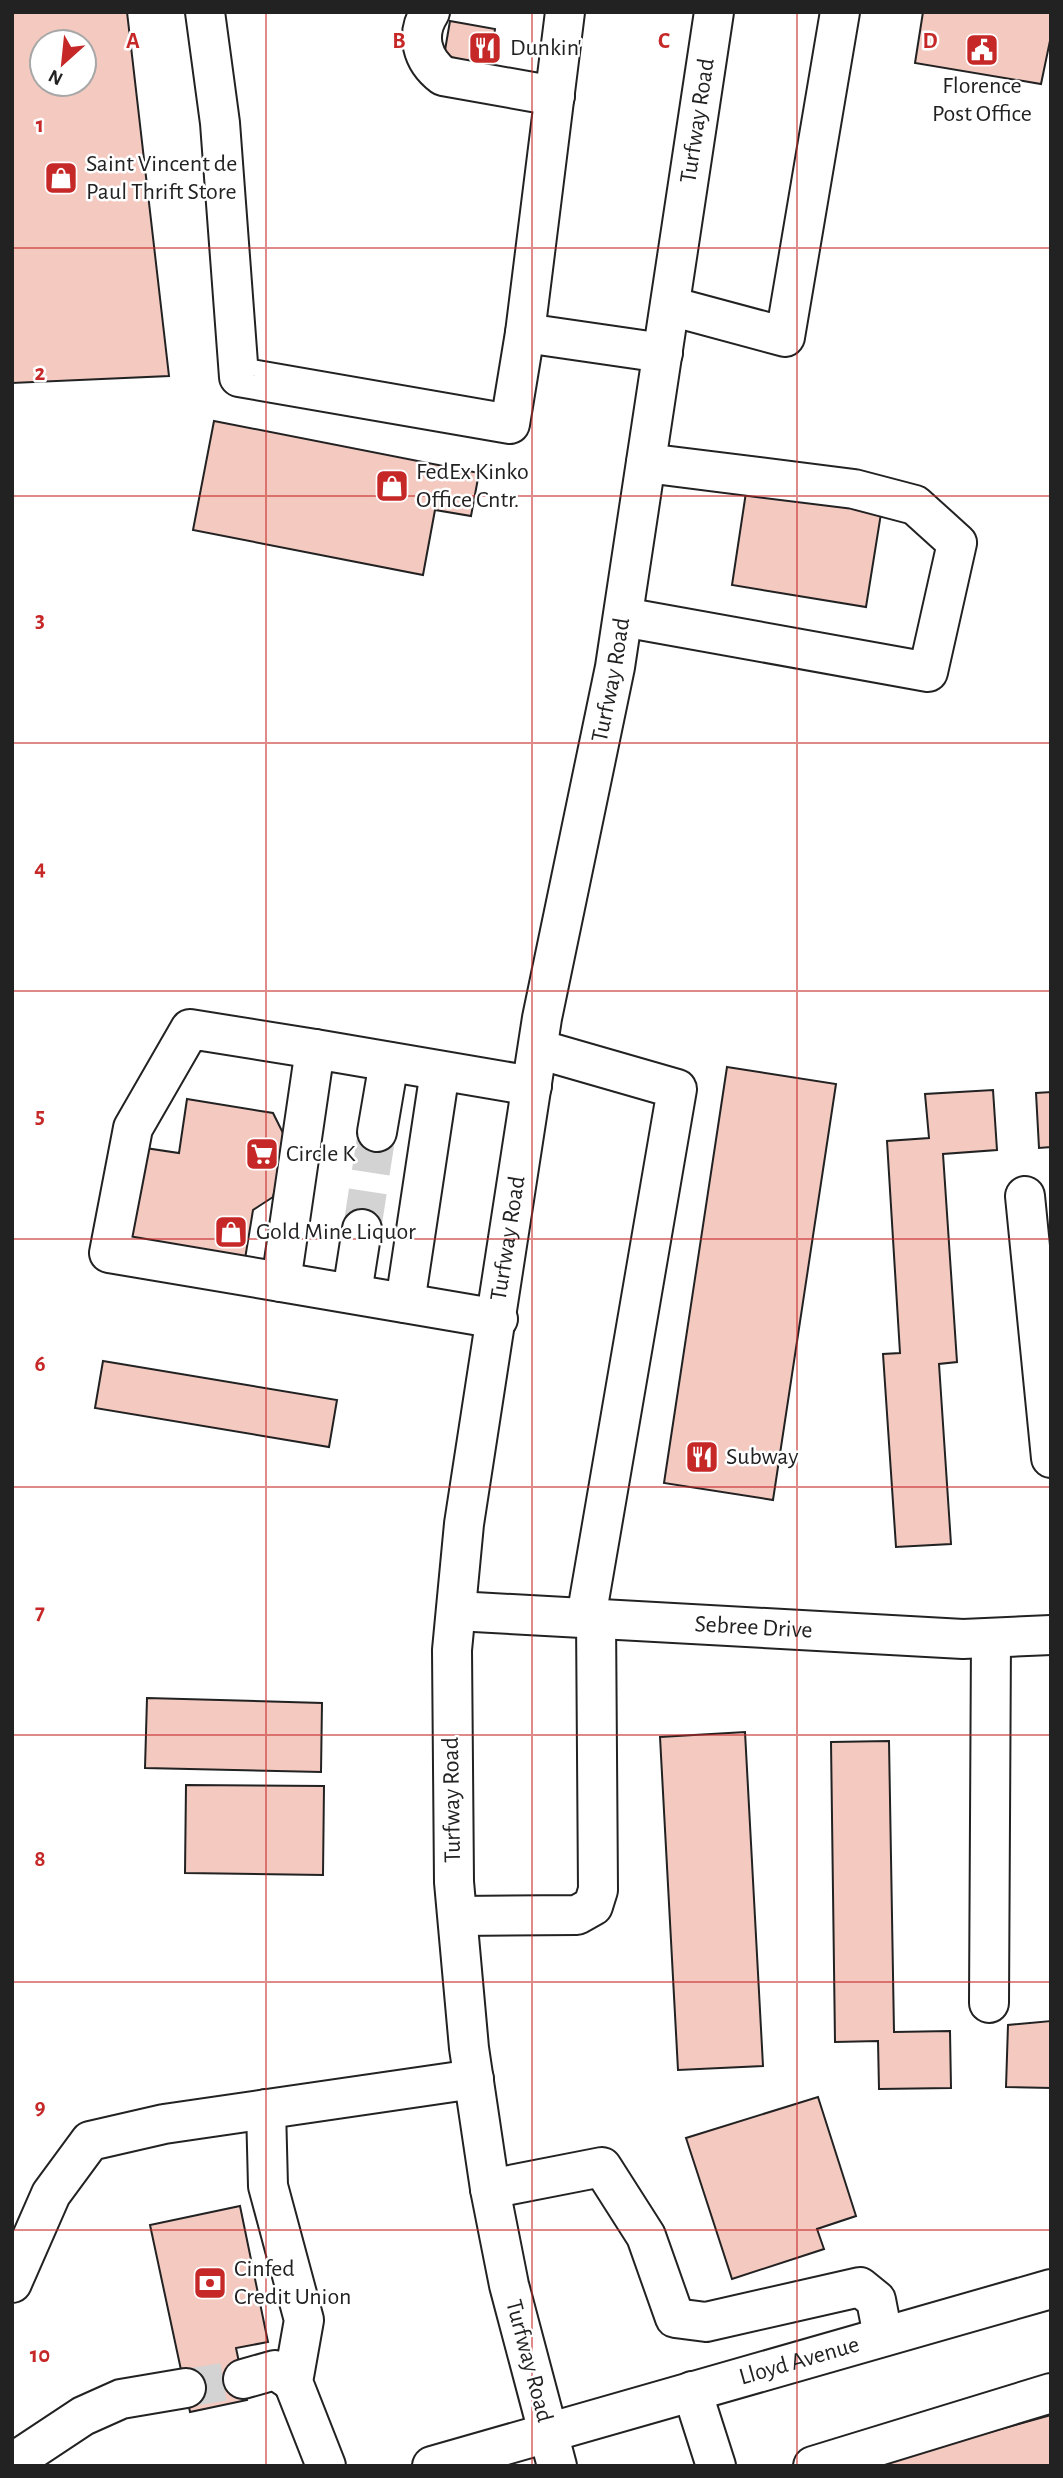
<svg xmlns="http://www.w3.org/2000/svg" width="1063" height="2478" font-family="'Alegreya Sans',sans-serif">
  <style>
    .building { fill: #f3c9c0; stroke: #222; stroke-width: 2; fill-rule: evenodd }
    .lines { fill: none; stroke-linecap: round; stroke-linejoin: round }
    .minor-tunnel { stroke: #d3d3d3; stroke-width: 38; stroke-dasharray: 38 19; stroke-linecap: butt }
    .minor-casing { stroke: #222; stroke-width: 42 }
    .major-casing { stroke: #222; stroke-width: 42 }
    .minor { stroke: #fff; stroke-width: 38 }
    .major { stroke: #fff; stroke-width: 38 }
    .grid { fill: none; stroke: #c62828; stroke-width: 2; stroke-opacity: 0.55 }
    .labels { text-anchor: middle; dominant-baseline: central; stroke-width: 5; stroke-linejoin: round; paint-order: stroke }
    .poi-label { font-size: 24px; fill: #222; stroke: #fff; text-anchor: start }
    .street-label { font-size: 24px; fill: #222; stroke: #fff }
    .grid-label { font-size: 23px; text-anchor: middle; font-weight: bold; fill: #c62828; stroke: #fff; stroke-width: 5; stroke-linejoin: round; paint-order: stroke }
  </style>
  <rect width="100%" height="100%" fill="#fff"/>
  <g class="building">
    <path d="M12 12H127L169 376 12 383ZM42 42H84V84H42Z"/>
    <polygon points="923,12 1051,12 1051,36 1041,84 915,63"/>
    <polygon points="450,21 495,29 489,69 454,63 455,58 444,56"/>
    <polygon points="214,421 479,473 471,516 435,510 423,575 193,530"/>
    <polygon points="748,479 883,501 866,607 732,585"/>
    <polygon points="727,1067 836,1084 773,1500 664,1483"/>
    <polygon points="993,1090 997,1150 943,1154 957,1362 939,1364 951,1544 896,1547 883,1354 900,1353 887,1141 929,1138 925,1094"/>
    <polygon points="1051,1092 1051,1147 1039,1148 1036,1093"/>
    <polygon points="187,1099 273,1113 287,1141 273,1197 253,1210 245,1259 130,1240 145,1148 179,1153"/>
    <polygon points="103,1361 337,1400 329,1447 95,1408"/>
    <polygon points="147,1698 322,1703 321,1772 145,1768"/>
    <polygon points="745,1732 763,2066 678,2070 660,1737"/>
    <polygon points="889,1741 894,2032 950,2031 951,2088 879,2089 878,2041 835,2042 831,1742"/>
    <polygon points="186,1785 324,1786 323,1875 185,1873"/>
    <polygon points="1051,2021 1051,2088 1006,2087 1008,2025"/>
    <polygon points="818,2097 856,2216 817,2229 824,2249 732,2279 686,2138"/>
    <polygon points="240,2206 268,2342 236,2348 247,2400 190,2412 150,2225"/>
    <polygon points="1051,2415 1051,2466 869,2466"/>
  </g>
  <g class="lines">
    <g class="minor-tunnel">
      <polyline points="362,1229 377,1132"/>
      <polyline points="186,2388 243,2379"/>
    </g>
    <defs>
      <g id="minor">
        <polyline points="205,12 220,123 239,377 510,424 525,333 663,353"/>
        <path d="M430 12C415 35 422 60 443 76L555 96"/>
        <polyline points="670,306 785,337 840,12"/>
        <polyline points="525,333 565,12"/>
        <polyline points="623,617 928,672 957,543 915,505 854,489 646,463"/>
        <polyline points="538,1049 677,1089 586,1618"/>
        <polyline points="377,1132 389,1062"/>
        <polyline points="1025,1196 1051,1458"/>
        <polyline points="281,1282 109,1253 133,1128 190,1029 315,1049"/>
        <polyline points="352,1293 362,1229"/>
        <polyline points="405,1303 440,1071"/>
        <polyline points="498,1319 281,1282 315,1049 532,1086"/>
        <path id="s1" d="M456 1611 963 1639 1051 1635"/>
        <polyline points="458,1916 577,1915 593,1906 598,1890 596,1618"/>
        <polyline points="989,2003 991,1638"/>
        <polyline points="266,2109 268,2186 304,2320 293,2382 326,2466"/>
        <polyline points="490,2189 602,2167 646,2236 675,2318 706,2322 860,2287 876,2300 883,2336"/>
        <polyline points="12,2283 51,2194 90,2141 164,2124 474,2079"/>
        <polyline points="243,2379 275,2370 293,2382"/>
        <polyline points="692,2391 716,2466"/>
        <polyline points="12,2463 83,2416 121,2399 186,2388"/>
        <path id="s2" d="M432 2466 1051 2289"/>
        <polyline points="813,2466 1051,2393"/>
      </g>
      <g id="major">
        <path id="s3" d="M557 2466 509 2285 490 2189 469 2048 454 1882 452 1650 464 1524 542 1018 615 667 714 12"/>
      </g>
    </defs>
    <use href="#minor" class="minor-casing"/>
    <use href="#major" class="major-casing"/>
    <use href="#minor" class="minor"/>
    <use href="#major" class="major"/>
  </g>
  <path class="grid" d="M266 12V2466M532 12V2466M797 12V2466M12 248H1051M12 496H1051M12 743H1051M12 991H1051M12 1239H1051M12 1487H1051M12 1735H1051M12 1982H1051M12 2230H1051"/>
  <defs>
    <symbol id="restaurant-square" viewBox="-11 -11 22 22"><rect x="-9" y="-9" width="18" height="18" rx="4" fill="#c62828" stroke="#fff"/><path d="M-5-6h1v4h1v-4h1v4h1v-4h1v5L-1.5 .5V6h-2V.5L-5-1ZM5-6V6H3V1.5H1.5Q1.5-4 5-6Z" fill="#fff"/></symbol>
    <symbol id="civic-square" viewBox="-11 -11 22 22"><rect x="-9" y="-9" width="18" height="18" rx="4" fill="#c62828" stroke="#fff"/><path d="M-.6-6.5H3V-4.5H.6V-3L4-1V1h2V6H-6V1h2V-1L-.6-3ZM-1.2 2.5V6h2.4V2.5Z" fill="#fff"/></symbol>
    <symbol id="shop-square" viewBox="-11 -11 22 22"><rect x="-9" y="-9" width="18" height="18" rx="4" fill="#c62828" stroke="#fff"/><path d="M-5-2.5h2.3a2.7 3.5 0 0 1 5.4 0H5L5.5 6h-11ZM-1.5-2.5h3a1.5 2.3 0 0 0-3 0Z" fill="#fff"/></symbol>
    <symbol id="supermarket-square" viewBox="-11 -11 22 22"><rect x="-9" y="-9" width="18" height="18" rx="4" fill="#c62828" stroke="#fff"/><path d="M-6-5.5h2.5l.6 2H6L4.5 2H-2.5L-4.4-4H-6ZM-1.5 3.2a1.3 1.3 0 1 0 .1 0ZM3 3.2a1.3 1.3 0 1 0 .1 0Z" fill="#fff"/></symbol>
    <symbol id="bank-square" viewBox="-11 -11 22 22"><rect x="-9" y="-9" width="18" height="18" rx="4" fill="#c62828" stroke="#fff"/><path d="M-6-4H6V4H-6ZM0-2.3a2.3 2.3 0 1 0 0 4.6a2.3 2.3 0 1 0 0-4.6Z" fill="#fff"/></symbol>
  </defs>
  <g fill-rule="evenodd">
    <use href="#restaurant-square" x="466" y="29" width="38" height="38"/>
    <use href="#civic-square" x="963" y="31" width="38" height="38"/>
    <use href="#shop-square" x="42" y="159" width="38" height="38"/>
    <use href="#shop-square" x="373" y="467" width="38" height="38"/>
    <use href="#supermarket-square" x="243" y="1135" width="38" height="38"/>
    <use href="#shop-square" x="212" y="1213" width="38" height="38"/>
    <use href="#restaurant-square" x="683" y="1438" width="38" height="38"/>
    <use href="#bank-square" x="191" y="2264" width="38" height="38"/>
  </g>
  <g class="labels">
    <g class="poi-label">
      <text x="510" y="48">Dunkin'</text>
      <text x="982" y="86" text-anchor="middle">Florence<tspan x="982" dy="28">Post Office</tspan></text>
      <text x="86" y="164">Saint Vincent de<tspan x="86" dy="28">Paul Thrift Store</tspan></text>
      <text x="416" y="472">FedEx Kinko<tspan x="416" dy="28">Office Cntr.</tspan></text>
      <text x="286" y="1154">Circle K</text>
      <text x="256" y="1232">Gold Mine Liquor</text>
      <text x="726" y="1457">Subway</text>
      <text x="234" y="2269">Cinfed<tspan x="234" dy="28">Credit Union</tspan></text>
    </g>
    <g class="street-label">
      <text stroke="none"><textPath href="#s3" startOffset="2376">Turfway Road</textPath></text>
      <text stroke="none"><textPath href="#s3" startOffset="1810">Turfway Road</textPath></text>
      <text stroke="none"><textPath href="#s3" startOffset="1242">Turfway Road</textPath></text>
      <text stroke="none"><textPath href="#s1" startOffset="298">Sebree Drive</textPath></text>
      <text transform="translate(452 1800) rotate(-91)">Turfway Road</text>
      <text stroke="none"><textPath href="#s2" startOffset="382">Lloyd Avenue</textPath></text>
      <text transform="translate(529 2361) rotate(75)">Turfway Road</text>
    </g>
  </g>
  <g class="grid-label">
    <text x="133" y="48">A</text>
    <text x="399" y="48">B</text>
    <text x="664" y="48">C</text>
    <text x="930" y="48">D</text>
    <text x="40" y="132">1</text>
    <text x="40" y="380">2</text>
    <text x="40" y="627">3</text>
    <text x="40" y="875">4</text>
    <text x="40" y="1123">5</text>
    <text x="40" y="1371">6</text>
    <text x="40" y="1619">7</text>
    <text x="40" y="1866">8</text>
    <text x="40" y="2114">9</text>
    <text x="40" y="2362">10</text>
  </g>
  <rect width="1063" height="2478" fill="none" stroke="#222222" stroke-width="28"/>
  <g transform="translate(63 63) rotate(207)"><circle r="33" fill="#ffffff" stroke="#a7a7a7" stroke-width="2"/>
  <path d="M0-5L12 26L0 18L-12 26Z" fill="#c62828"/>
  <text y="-10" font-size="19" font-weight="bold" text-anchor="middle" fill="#222222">N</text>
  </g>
</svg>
